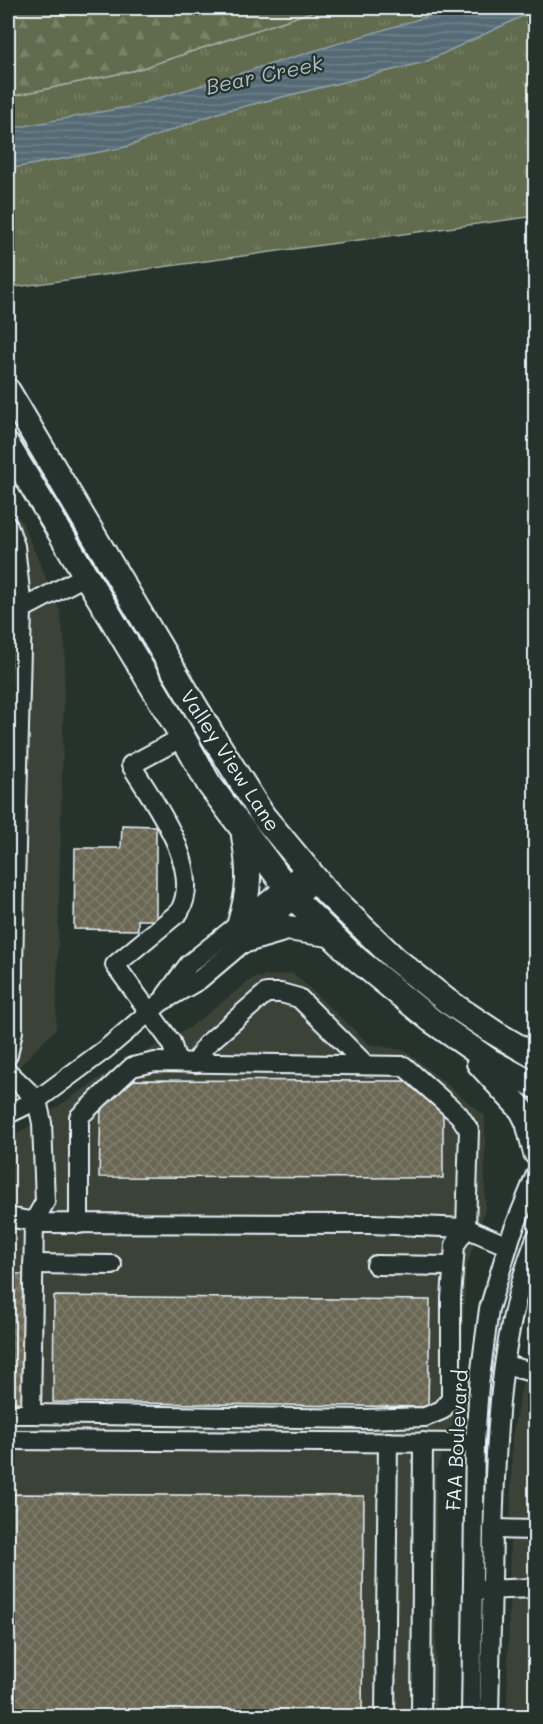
<svg xmlns="http://www.w3.org/2000/svg" width="543" height="1724" font-family="Mali,sans-serif">
  <style>
    .built { fill: #3b4339 }
    .grass { fill: url(#grass-tufts); stroke: #a4aea2; stroke-width: 1.5 }
    .forest { fill: url(#forest-firs); stroke: #a4aea2; stroke-width: 1.5 }
    .water { fill: url(#water-rules); stroke: #90a1a9; stroke-width: 1.5 }
    .building { fill: url(#building-cross-hatch); stroke: #e8f1f8; stroke-width: 1.5 }
    .lines { fill: none; stroke-linecap: round; stroke-linejoin: round }
    .minor-casing { stroke: #e8f1f8; stroke-width: 22 }
    .major-casing { stroke: #e8f1f8; stroke-width: 28 }
    .minor { stroke: #26332d; stroke-width: 18 }
    .major { stroke: #26332d; stroke-width: 24 }
    .labels { text-anchor: middle; dominant-baseline: central; stroke-width: 4.5; stroke-linejoin: round; paint-order: stroke }
    .street-label { font-size: 20px; fill: #e8f1f8; stroke: #26332d }
    .water-label { font-size: 21px; font-style: italic; fill: #aebbc3; stroke: #26332d }
  </style>
  <defs>
    <pattern id="grass-tufts" width="24" height="20" patternUnits="userSpaceOnUse" patternTransform="scale(1.5)"><rect width="24" height="20" fill="#606c4d"/><path d="M3 7l-1-3M5 7V3M7 7l1-3M15 17l-1-3M17 17v-4M19 17l1-3" fill="none" stroke="#778167"/></pattern>
    <pattern id="forest-firs" width="22" height="20" patternUnits="userSpaceOnUse" patternTransform="scale(1.5)"><rect width="22" height="20" fill="#606c4d"/><path d="M5 1l3.5 6h-7zM16 11l3.5 6h-7z" fill="#778167"/></pattern>
    <pattern id="water-rules" width="6" height="5" patternUnits="userSpaceOnUse" patternTransform="scale(1.5)"><rect width="6" height="5" fill="#566b74"/><path d="M0 2.5h6" fill="none" stroke="#6e8189"/></pattern>
    <pattern id="building-cross-hatch" width="8" height="8" patternUnits="userSpaceOnUse" patternTransform="scale(1.5)"><rect width="8" height="8" fill="#6b6754"/><path d="M0 0l8 8M0 8l8-8" fill="none" stroke="#807d6d"/></pattern>
  </defs>
  <rect width="100%" height="100%" fill="#26332d"/>
  <filter id="ink" filterUnits="userSpaceOnUse"><feTurbulence type="fractalNoise" baseFrequency=".0167" numOctaves="2"/><feDisplacementMap in="SourceGraphic" scale="12" xChannelSelector="R" yChannelSelector="G"/><feConvolveMatrix kernelMatrix="1 2 1 2 8 2 1 2 1" color-interpolation-filters="sRGB"/></filter>
  <g filter="url(#ink)">
    <g class="built">
      <polygon points="8,504 22,522 60,611 65,646 56,1029 8,1078"/>
      <polygon points="293,973 369,1044 406,1051 485,1116 485,1209 466,1269 459,1408 436,1470 436,1716 8,1716 8,1140 115,1068 189,1028 253,978"/>
      <polygon points="535,1318 535,1716 507,1716 512,1437"/>
    </g>
    <polygon class="grass" points="323,8 535,8 535,216 8,288 8,97 136,70"/>
    <polygon class="forest" points="8,8 323,8 136,70 8,97"/>
    <polygon class="water" points="455,8 535,8 536,10 425,62 221,112 126,147 8,169 8,129 133,106"/>
    <g class="building">
      <polygon points="122,825 156,826 156,920 138,920 138,930 74,929 75,848 121,848"/>
      <polygon points="134,1080 405,1081 443,1114 443,1178 99,1177 101,1108"/>
      <polygon points="8,1274 25,1274 24,1402 8,1402"/>
      <polygon points="54,1296 430,1300 428,1407 53,1402"/>
      <polygon points="8,1494 364,1496 362,1716 8,1716"/>
    </g>
    <g class="lines">
      <defs>
        <g id="minor">
          <polyline points="8,526 15,546 22,609"/>
          <polyline points="166,995 189,964 285,887 306,868"/>
          <polyline points="8,1055 13,1031 13,965 22,609 85,576"/>
          <path d="M177 1062 171 1042 115 965 179 912C205 869 153 801 131 765L183 737"/>
          <polyline points="195,1063 206,1045 266,993 281,993 299,998 366,1065"/>
          <polyline points="8,1072 37,1100 42,1123 45,1202 34,1221 31,1414 8,1414"/>
          <polyline points="8,1114 37,1100 107,1048 161,1002 199,980 317,880"/>
          <polyline points="8,1217 40,1223 371,1224 466,1228 508,1246"/>
          <polyline points="33,1264 112,1265"/>
          <polyline points="376,1265 453,1266"/>
          <polyline points="505,1365 536,1373"/>
          <polyline points="31,1414 365,1419 425,1417 442,1410 451,1399 451,1298 455,1245 466,1228 469,1130 459,1115 404,1066 155,1062 132,1067 79,1117 79,1224"/>
          <polyline points="8,1440 475,1443"/>
          <polyline points="493,1529 536,1530"/>
          <polyline points="481,1590 536,1588"/>
          <polyline points="385,1716 388,1442"/>
          <polyline points="421,1716 423,1442"/>
          <polyline points="471,1716 475,1443 479,1385 489,1309 511,1236 536,1174"/>
          <path d="M489 1716C490 1656 492 1595 493 1534 496 1435 499 1331 536 1238"/>
        </g>
        <g id="major">
          <polyline points="8,391 212,735 263,816 328,894 394,958 447,1001 495,1033 536,1057"/>
          <polyline points="8,446 181,734 209,784 295,899 354,957 431,1020 490,1061 536,1086"/>
          <path d="M240 923C250 889 250 871 244 836"/>
          <polyline points="246,940 287,928 329,934"/>
          <polyline points="479,1063 522,1110 528,1122 536,1153"/>
        </g>
      </defs>
      <use href="#minor" class="minor-casing"/>
      <use href="#major" class="major-casing"/>
      <use href="#minor" class="minor"/>
      <use href="#major" class="major"/>
    </g>
  </g>
  <g class="labels">
    <g class="street-label">
      <text transform="translate(231 760) rotate(57)">Valley View Lane</text>
      <text transform="translate(456 1440) rotate(-87)">FAA Boulevard</text>
    </g>
    <g class="water-label">
      <text transform="translate(264 74) rotate(-12)">Bear Creek</text>
    </g>
  </g>
  <rect width="543" height="1724" fill="none" stroke="#26332d" stroke-width="30"/>
  <rect x="15" y="15" width="513" height="1694" fill="none" stroke="#e8f1f8" stroke-width="2" filter="url(#ink)"/>
</svg>
